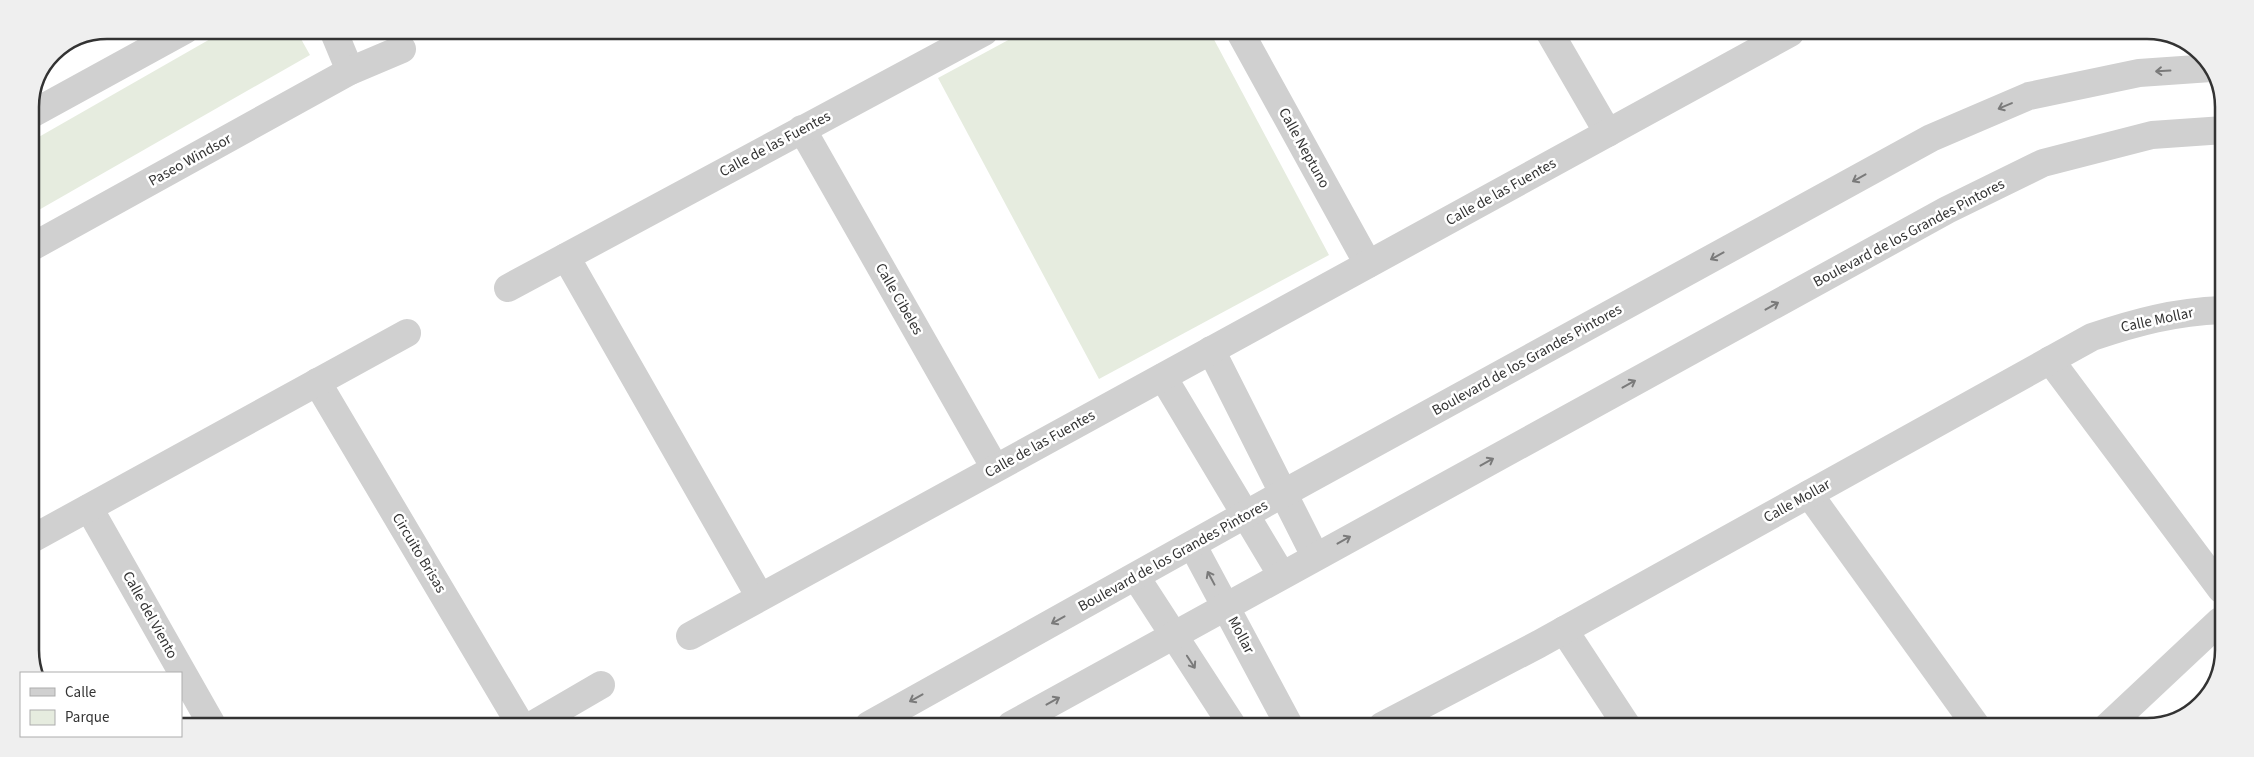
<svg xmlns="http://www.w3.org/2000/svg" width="2254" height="757" font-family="'Source Sans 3',sans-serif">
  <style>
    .green { fill: #e6ecdf }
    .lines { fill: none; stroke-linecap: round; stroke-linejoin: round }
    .street { stroke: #d0d0d0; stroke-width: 28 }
    .oneway { stroke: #7a7a7a }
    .labels { text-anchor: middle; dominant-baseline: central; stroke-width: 5; stroke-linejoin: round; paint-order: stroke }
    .street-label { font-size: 15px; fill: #333; stroke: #fff }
    .rim { fill: none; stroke: #333; stroke-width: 2.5 }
  </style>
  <rect width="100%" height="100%" fill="#fff"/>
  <g class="green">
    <polygon points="226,30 296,30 310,55 30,215 30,142"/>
    <polygon points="1023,32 1210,32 1329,255 1099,379 938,78"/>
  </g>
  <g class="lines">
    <g class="street">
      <polyline points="333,30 350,71"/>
      <polyline points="1240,32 1368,264"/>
      <polyline points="1550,33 1608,133"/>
      <polyline points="30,115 185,30"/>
      <polyline points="802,129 995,468"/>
      <polyline points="30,248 350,71 402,49"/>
      <polyline points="566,257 760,597"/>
      <polyline points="508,288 984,32"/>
      <polyline points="1211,350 1315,556"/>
      <polyline points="2050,360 2221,589"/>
      <polyline points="1163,377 1281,574"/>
      <polyline points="317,382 520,724"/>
      <polyline points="1809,494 1977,727"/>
      <polyline points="89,508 211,723"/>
      <polyline points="30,540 407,333"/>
      <polyline points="1193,546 1289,725"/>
      <polyline points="1136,577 1232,725"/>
      <polyline points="1564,630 1627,726"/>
      <polyline points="690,636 1790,33"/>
      <polyline points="534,724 601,685"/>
      <polyline points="869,725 1284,493 1931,138 2029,96 2139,73 2211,68"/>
      <polyline points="1011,725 1947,210 2043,163 2152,135 2224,130"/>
      <path d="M1382 726 1539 644 2092 337C2137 322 2174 312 2222 310"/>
      <polyline points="2107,727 2220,621"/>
    </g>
  </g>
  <defs><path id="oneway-shaft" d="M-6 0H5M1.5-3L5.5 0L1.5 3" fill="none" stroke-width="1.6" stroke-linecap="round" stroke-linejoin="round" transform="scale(1.25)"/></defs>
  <g class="oneway">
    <use href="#oneway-shaft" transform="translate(2163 71) rotate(177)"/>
    <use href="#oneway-shaft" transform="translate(2005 106) rotate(157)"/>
    <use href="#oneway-shaft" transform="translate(1859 178) rotate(151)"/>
    <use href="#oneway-shaft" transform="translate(1717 256) rotate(151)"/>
    <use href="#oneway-shaft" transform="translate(1772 306) rotate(-29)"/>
    <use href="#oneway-shaft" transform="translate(1629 384) rotate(-29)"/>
    <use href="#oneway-shaft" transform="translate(1487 462) rotate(-29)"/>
    <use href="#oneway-shaft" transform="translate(1344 540) rotate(-29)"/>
    <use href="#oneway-shaft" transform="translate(1211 578) rotate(-118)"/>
    <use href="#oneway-shaft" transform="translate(1058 620) rotate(151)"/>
    <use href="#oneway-shaft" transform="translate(1191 662) rotate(57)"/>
    <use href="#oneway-shaft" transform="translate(916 698) rotate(151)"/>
    <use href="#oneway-shaft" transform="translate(1053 701) rotate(-29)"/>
  </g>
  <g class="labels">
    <g class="street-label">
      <text transform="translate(775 144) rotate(-28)">Calle de las Fuentes</text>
      <text transform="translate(1304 148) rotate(61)">Calle Neptuno</text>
      <text transform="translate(190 160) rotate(-29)">Paseo Windsor</text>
      <text transform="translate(1501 192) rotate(-29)">Calle de las Fuentes</text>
      <text transform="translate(1909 233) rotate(-28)">Boulevard de los Grandes Pintores</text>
      <text transform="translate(899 299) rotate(60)">Calle Cibeles</text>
      <text transform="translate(2157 320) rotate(-12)">Calle Mollar</text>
      <text transform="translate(1527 360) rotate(-29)">Boulevard de los Grandes Pintores</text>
      <text transform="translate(1040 444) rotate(-29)">Calle de las Fuentes</text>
      <text transform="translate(1797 501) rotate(-29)">Calle Mollar</text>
      <text transform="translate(419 553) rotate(59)">Circuito Brisas</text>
      <text transform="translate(1173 556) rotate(-29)">Boulevard de los Grandes Pintores</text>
      <text transform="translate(150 615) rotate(61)">Calle del Viento</text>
      <text transform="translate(1241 635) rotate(62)">Mollar</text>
    </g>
  </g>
  <path d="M0 0H2254V757H0ZM107 39H2147A68 68 0 0 1 2215 107V650A68 68 0 0 1 2147 718H107A68 68 0 0 1 39 650V107A68 68 0 0 1 107 39Z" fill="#efefef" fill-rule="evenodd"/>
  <path class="rim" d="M107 39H2147A68 68 0 0 1 2215 107V650A68 68 0 0 1 2147 718H107A68 68 0 0 1 39 650V107A68 68 0 0 1 107 39Z"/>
  <rect x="20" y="672" width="162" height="65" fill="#ffffff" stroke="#adadad"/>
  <rect x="30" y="688" width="25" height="8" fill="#d0d0d0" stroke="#adadad"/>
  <text x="65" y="697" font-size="15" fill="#333333">Calle</text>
  <rect x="30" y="710" width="25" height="15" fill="#e6ecdf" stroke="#adadad"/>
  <text x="65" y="722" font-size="15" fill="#333333">Parque</text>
</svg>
